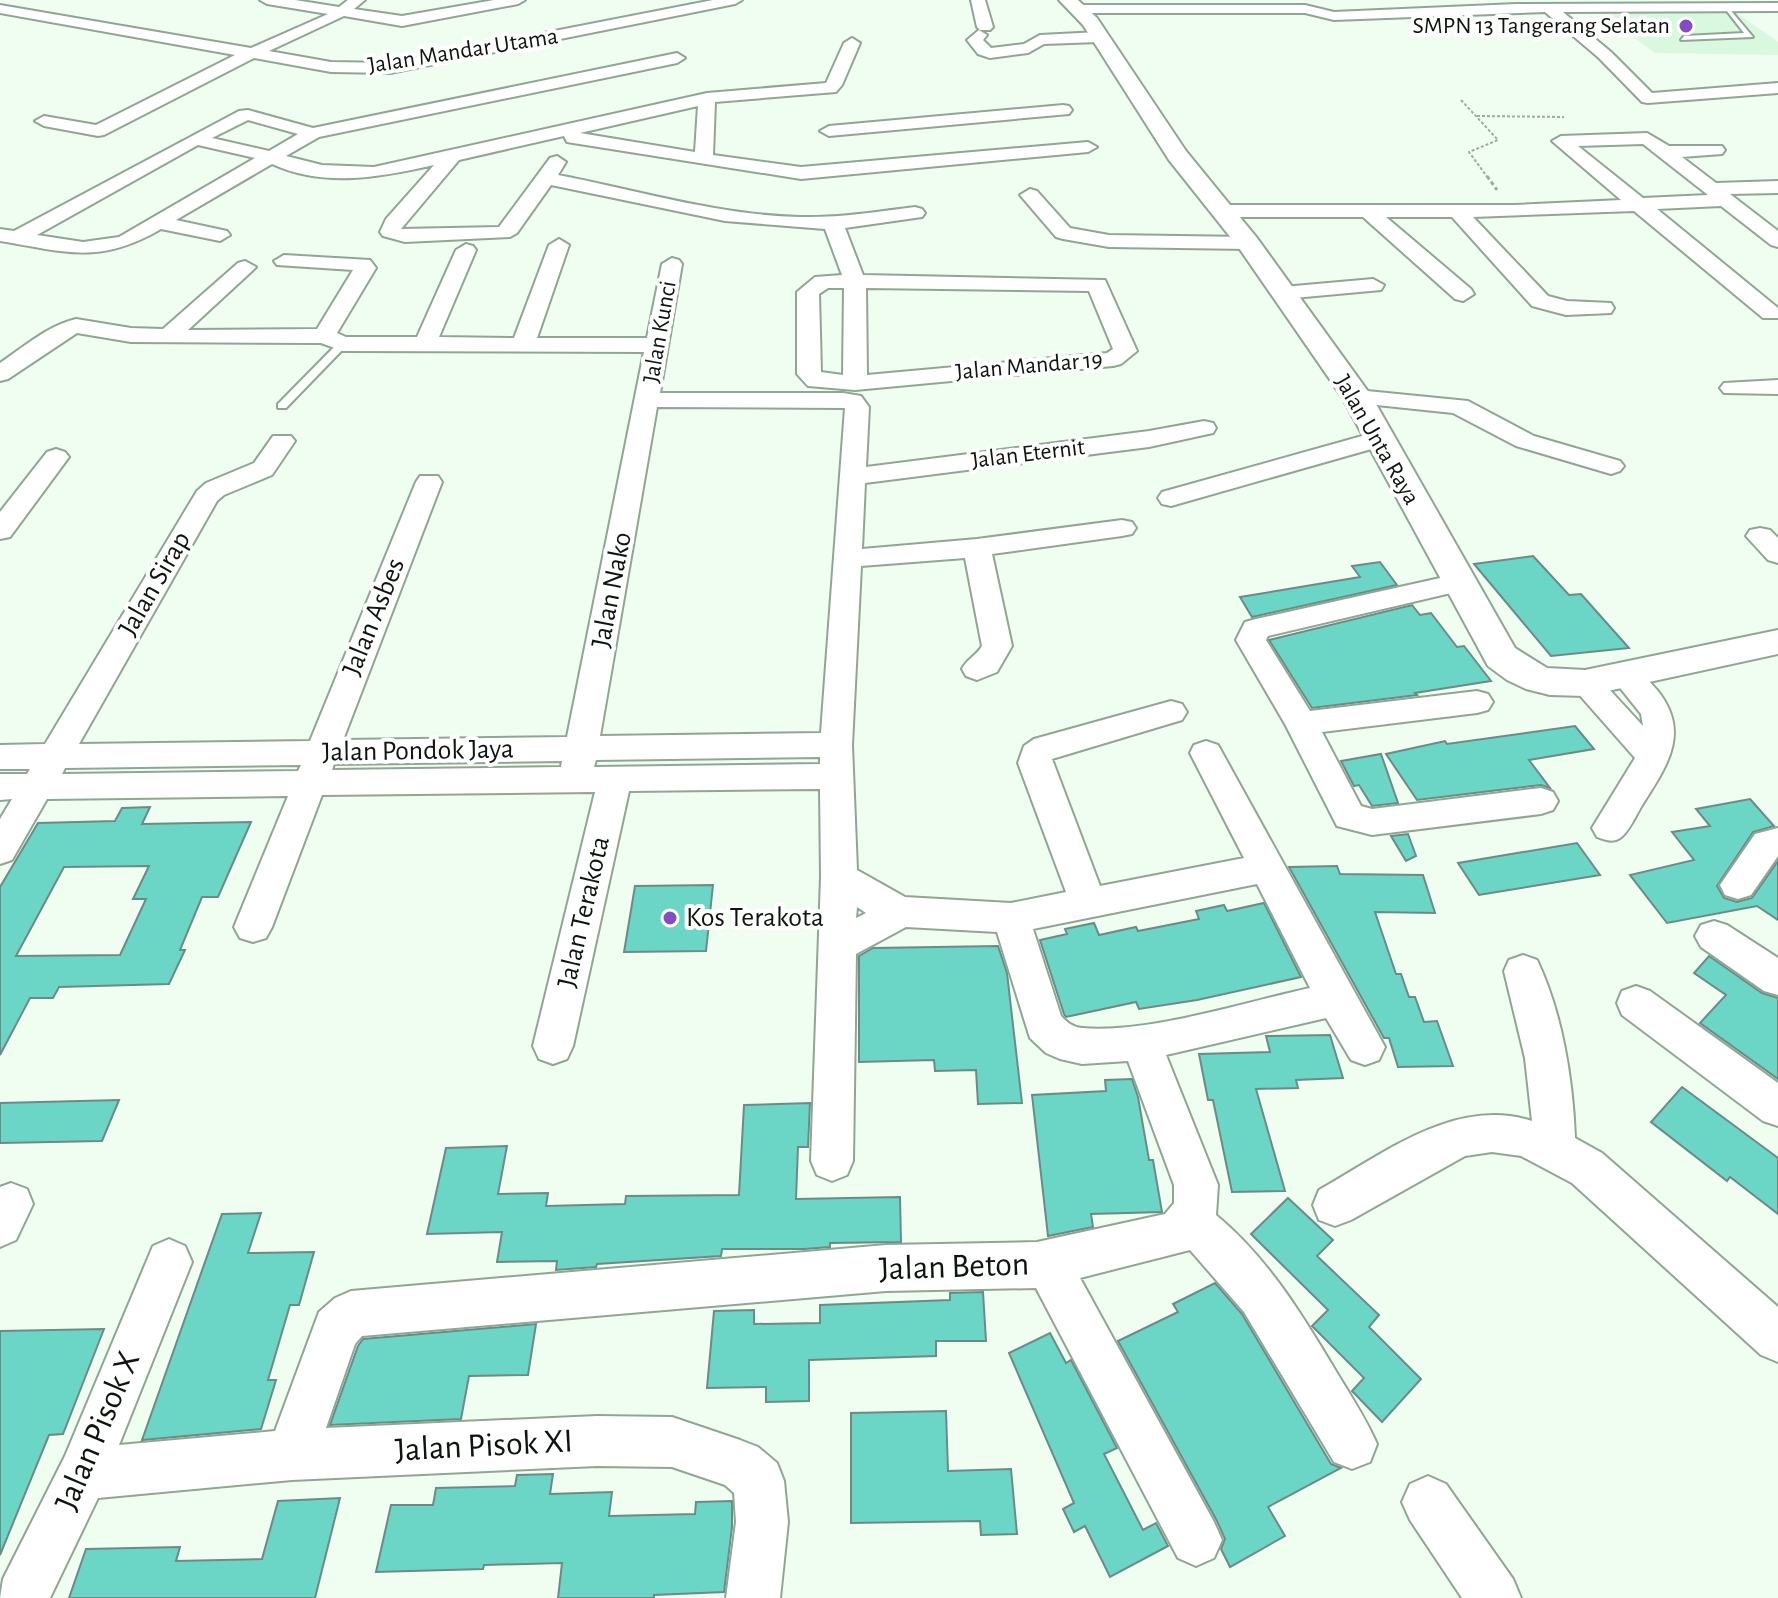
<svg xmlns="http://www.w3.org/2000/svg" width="1778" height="1598" font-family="'Alegreya Sans',sans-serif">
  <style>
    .built { fill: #d9f8df }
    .building { fill: #6bd6c5; stroke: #6c8b85; stroke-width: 2; fill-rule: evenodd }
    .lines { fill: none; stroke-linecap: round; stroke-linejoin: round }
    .service-casing { stroke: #90a694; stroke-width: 4 }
    .minor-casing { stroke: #90a694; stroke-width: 4 }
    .tertiary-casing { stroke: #90a694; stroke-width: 4 }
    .path-far1 { stroke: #9faba1; stroke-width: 2; stroke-dasharray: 3 2; stroke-linecap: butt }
    .path { stroke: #9faba1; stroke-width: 3; stroke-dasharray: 4 3; stroke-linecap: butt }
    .service { fill: #fff; fill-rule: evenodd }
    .minor { fill: #fff; fill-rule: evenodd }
    .tertiary { fill: #fff; fill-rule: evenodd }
    .poi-dot { fill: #854dc4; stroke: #fff; stroke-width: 3 }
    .labels { text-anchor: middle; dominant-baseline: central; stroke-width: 8; stroke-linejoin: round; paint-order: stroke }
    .far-poi-label { font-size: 24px; fill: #0d150e; stroke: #fff; text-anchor: end }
    .far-street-label { font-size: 24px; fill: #0d150e; stroke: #fff }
    .street-label { font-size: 28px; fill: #0d150e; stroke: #fff }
    .poi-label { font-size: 28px; fill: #0d150e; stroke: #fff; text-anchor: start }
    .near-street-label { font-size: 34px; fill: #0d150e; stroke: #fff }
  </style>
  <rect width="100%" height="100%" fill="#f0fef2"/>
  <polygon class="built" points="1594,8 1731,9 1778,42 1778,55 1655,53"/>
  <g class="building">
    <polygon points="1533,556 1569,595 1581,594 1629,648 1551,656 1474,564"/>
    <polygon points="1380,562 1397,585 1252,617 1240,597 1360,577 1352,566"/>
    <polygon points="1412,605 1420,615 1431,613 1457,647 1464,646 1491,681 1415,693 1417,695 1312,708 1269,640"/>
    <polygon points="1575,726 1594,749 1529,760 1550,788 1541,785 1417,800 1386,754 1445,741 1447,744"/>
    <polygon points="1381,754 1398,803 1372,806 1359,785 1354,786 1341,761"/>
    <polygon points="1750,799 1774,826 1753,832 1717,886 1724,898 1737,902 1752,898 1778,861 1778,920 1757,906 1667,923 1630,875 1694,860 1672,832 1710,826 1696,809"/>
    <path d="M150 807 142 824 251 822 218 897H202L180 950H185L169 984 59 987 53 998H30L0 1055V887L38 823 115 821 122 808ZM149 866 133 899H146L120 955 16 956 64 867Z"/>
    <polygon points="1408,834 1416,856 1406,861 1391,836"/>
    <polygon points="1577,843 1600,875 1479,895 1458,863"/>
    <polygon points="1337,866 1340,874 1423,875 1435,913 1375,912 1396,974 1401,974 1409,997 1415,997 1424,1022 1437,1021 1453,1066 1398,1067 1389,1038 1384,1038 1289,867"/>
    <polygon points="713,885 706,951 624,952 635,886"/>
    <polygon points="1264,903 1301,977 1197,1000 1139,1009 1136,1002 1066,1017 1064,1014 1040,940 1067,934 1065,929 1094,923 1099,935 1136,927 1138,931 1199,919 1196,911 1224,905 1227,911"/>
    <polygon points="998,946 1007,973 1022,1103 978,1104 976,1070 935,1071 934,1060 859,1062 859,956 873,948"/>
    <polygon points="1709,956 1762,993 1778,998 1778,1079 1700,1023 1726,995 1694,973"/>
    <polygon points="1330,1035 1343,1078 1296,1080 1298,1088 1256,1089 1285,1191 1232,1192 1213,1100 1208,1100 1199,1054 1270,1052 1266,1036"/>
    <polygon points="1132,1079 1138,1097 1149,1160 1153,1160 1162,1212 1091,1214 1093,1227 1048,1236 1032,1095 1106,1091 1105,1080"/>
    <polygon points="1682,1087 1778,1158 1778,1214 1730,1177 1727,1181 1651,1122"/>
    <polygon points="119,1100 102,1141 0,1143 0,1103"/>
    <polygon points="810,1103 808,1147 798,1147 796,1199 900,1197 901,1242 830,1243 830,1247 804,1249 722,1249 721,1256 597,1264 596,1267 556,1270 557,1261 497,1262 502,1232 427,1234 446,1148 507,1146 498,1194 548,1193 546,1206 625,1204 626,1196 739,1195 744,1105"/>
    <polygon points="1288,1198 1333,1240 1317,1256 1379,1315 1369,1327 1421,1379 1382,1422 1352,1391 1364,1378 1312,1326 1328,1310 1251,1234"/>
    <polygon points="261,1213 248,1253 314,1252 299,1305 290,1305 268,1380 276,1380 261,1429 142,1440 222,1214"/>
    <polygon points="1215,1283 1242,1314 1331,1464 1341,1468 1268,1507 1285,1536 1230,1567 1221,1549 1225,1539 1217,1521 1118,1341 1178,1312 1173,1304"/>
    <polygon points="983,1292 986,1341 936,1341 936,1356 809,1360 809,1401 766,1402 766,1387 707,1388 714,1311 754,1310 754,1324 820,1323 820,1305 950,1300 950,1293"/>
    <polygon points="536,1324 528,1375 469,1376 461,1419 330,1425 358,1346 363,1339"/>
    <polygon points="104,1329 63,1434 49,1435 0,1555 0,1331"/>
    <polygon points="1050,1333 1066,1363 1071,1360 1117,1448 1104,1454 1143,1530 1156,1523 1168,1546 1110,1577 1085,1526 1074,1532 1063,1509 1074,1503 1009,1353"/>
    <polygon points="946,1411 948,1471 1011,1469 1017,1534 981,1535 980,1521 851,1523 851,1413"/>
    <polygon points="553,1474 550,1494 612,1492 609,1516 695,1514 696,1502 732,1501 732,1527 724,1592 654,1595 654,1598 558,1598 562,1563 484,1565 483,1569 376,1572 391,1505 433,1505 436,1488 515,1486 517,1475"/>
    <polygon points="340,1498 315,1598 69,1598 86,1549 180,1547 176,1561 262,1559 278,1501"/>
  </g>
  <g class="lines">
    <defs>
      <g id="service">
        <polygon points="1723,6 1727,6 1753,37 1681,40 1684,36 1744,33"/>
        <polygon points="339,342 348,344 286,408 278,408 278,404"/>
      </g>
      <g id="minor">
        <polygon points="260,0 295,0 339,7 348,0 365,0 354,9 402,16 494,0 525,0 518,4 402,26 344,16 269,51 331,62 390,63 713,0 742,0 735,4 390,73 331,72 254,58 104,135 98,136 44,126 35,121 44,116 96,125 235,55 0,13 0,5 251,48 328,14 267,4"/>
        <polygon points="971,0 985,0 993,27 990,30 980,30 977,27"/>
        <polygon points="1778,3 1778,11 1563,12 1611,52 1652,93 1778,83 1778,93 1648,103 1642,102 1599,58 1545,12 1334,20 1305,13 1079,13 1072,9 1079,5 1305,5 1334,12 1516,4"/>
        <polygon points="979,30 987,35 983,40 991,48 1024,44 1040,35 1099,32 1107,37 1099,42 1044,44 1028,53 990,58 978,54 967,40"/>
        <path d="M852 38 860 43 842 85 836 92 715 102 713 155 801 167 1088 142 1097 147 1088 152 801 179 573 143 567 142 564 136 459 160 401 229 499 227 550 158 557 156 566 162 558 175C637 190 717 215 799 217 838 218 876 212 915 207L922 209 925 213 922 217 845 228 863 275 1105 280 1137 351 1121 364 1113 366 855 390 808 386 797 374V292L815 277 842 275 825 229 725 221 551 185 517 233 510 237 405 242 383 236 380 232 386 219 434 165C381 177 324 188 272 164L176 220 227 231 230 235 220 241 161 229C99 265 67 252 0 241V229L14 231 239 111 248 110 313 128 677 53 685 58 677 63 319 137 286 156 322 165 374 167 707 93 826 83 844 43ZM698 106 695 152 580 133ZM248 120 298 134 269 151 212 138ZM198 145 255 158 119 237 83 242 37 235ZM828 288H844L843 375 821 372 819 294ZM866 288 1089 291 1113 349 1107 353 867 375Z"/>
        <polygon points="1063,105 1069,106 1072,110 1069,114 829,136 820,131 829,126"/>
        <path d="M1647 133 1669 146H1722L1725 150 1722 154 1682 157 1716 183 1778 181V193L1730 194 1778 231V247L1771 245 1721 206 1657 209 1778 308V318H1763L1634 211 1473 217 1548 296 1567 301 1611 303 1614 308 1611 313 1566 315 1532 306 1452 217H1386L1471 289 1474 294 1463 301 1455 299 1363 217H1223L1213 211 1223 205H1514L1621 200 1552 141 1561 136ZM1643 144 1708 195 1643 198 1578 146Z"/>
        <polygon points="1030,189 1037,191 1070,228 1109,235 1248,237 1258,243 1248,249 1109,247 1063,239 1056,237 1020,195"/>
        <path d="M559 239 569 245 537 338H647L662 264 672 258 679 260 682 264 660 393H843L861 396 869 407 866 467 1149 431 1204 421 1213 423 1216 428 1213 433 1149 447 865 483 862 549 977 539 1122 520 1132 522 1136 528 1132 534 1122 536 992 554 1012 646 997 672 977 680 966 676 962 669C967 659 976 656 982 646L965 558 861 566 852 745 857 870 905 897 1011 903 1066 892 1018 763 1024 746 1034 739 1171 701 1182 704 1187 712 1182 720 1052 759 1100 886 1244 858 1190 753 1194 745 1206 741 1218 745 1385 1047 1379 1060 1365 1065 1351 1060 1326 1018 1166 1055 1218 1185 1216 1215C1268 1258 1303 1316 1337 1373 1351 1396 1366 1419 1377 1444L1370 1462 1352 1469 1334 1462 1244 1312 1190 1250 1080 1278 1214 1522 1222 1540 1214 1558 1196 1566 1178 1558 1036 1288 886 1291 362 1336 355 1344 326 1428 597 1416 672 1417 740 1440 758 1447 777 1463 784 1481 788 1522 780 1598H726L736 1522 734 1493 725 1485 672 1467 597 1466 292 1480 98 1498 50 1598H0L3 1579 65 1456 153 1246 169 1239 185 1246 192 1262 119 1445 275 1431 319 1312 335 1298 351 1291 886 1245 1037 1242 1165 1214 1174 1203V1185L1128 1061 1082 1064 1060 1059 1046 1053 1030 1038 997 932 906 927 856 954 853 1161 847 1175 832 1181 817 1175 811 1161 821 877 820 789 629 791 573 1046 567 1059 553 1064 539 1059 533 1046 595 792 322 795 272 927 266 938 253 942 240 938 234 927 288 796 47 799 12 860 0 864V819L12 799 0 800V774H27L30 769H0V745L45 744 197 491 206 483 254 463 273 436H291L295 441 272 475 224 495 217 501 79 744 310 741 416 482 420 476H438L442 482 343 740 567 737 644 352 343 351 321 343 131 342 77 333 8 379 0 381V363C24 347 47 326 76 319L131 328 163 329 238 263 245 261 256 267 252 271 188 330 317 329 353 270 277 265 274 261 284 255 370 260 376 268 337 333 346 337H417L456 250 466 244 473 246 476 250 439 337 514 338 549 245ZM657 407 845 408 821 733 600 736ZM820 757V764L594 767 596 760ZM562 761 561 767 332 770 334 764ZM301 765 298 771 62 774 65 768ZM1257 884 1310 988C1246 1002 1146 1034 1082 1028 1072 1027 1067 1022 1061 1016L1033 929ZM857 907 866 913 856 918Z"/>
        <polygon points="1373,279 1384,285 1381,290 1283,299 1272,293 1283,287"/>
        <polygon points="1778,380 1778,394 1724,393 1720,388 1724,383"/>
        <polygon points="1357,390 1468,401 1534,436 1620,461 1624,466 1620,471 1611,474 1516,446 1453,413 1348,402 1345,397 1348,392"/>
        <polygon points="1380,431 1389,434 1393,439 1389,444 1171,506 1162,504 1158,498 1162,492"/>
        <polygon points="56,449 65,452 69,457 10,537 0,539 0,512 47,452"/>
        <polygon points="1760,528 1770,530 1778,538 1778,563 1768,560 1746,536 1750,530"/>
        <polygon points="1458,574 1468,577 1472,583 1468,589 1268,636 1266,640 1310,711 1477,691 1488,694 1493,702 1488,710 1477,713 1322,732 1361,806 1372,809 1541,788 1553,792 1558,801 1553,810 1541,814 1372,835 1337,826 1285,724 1236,640 1245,622 1256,619"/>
        <path d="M1624 663C1638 667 1647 679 1657 690 1692 733 1666 767 1641 807 1636 815 1629 832 1620 838 1613 843 1605 840 1597 837L1592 828 1635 758 1569 683 1574 675 1585 672 1596 675 1643 726 1641 714 1609 674 1613 666Z"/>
        <polygon points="1778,828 1778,856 1751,895 1738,899 1725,895 1720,885 1755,834"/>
        <polygon points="1714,921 1727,925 1778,958 1778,995 1764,991 1701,947 1695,936 1701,925"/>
        <path d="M1523 955 1537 960C1562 1012 1573 1080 1575 1138L1602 1153 1778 1307V1362L1761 1355 1572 1183 1521 1156 1492 1152 1465 1156 1351 1220 1335 1226 1319 1220 1313 1205 1319 1190C1383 1154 1456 1096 1532 1121L1525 1058 1504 971 1509 960Z"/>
        <polygon points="1636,986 1650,991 1778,1083 1778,1126 1763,1121 1622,1015 1617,1003 1622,991"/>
        <polygon points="11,1183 27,1189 33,1204 16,1240 0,1247 0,1187"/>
        <polygon points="1428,1476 1446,1484 1513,1579 1521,1598 1462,1598 1410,1520 1402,1502 1410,1484"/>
      </g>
      <polygon id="tertiary" points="1059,0 1078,0 1097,18 1186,151 1257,238 1372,397 1515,648 1547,668 1585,670 1778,630 1778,654 1585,696 1550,695 1526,689 1507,680 1488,666 1342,397 1239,248 1169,160 1083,25"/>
    </defs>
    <use href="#service" class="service-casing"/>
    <use href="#minor" class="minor-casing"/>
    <use href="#tertiary" class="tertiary-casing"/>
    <g class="path-far1">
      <polyline points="1461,100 1498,140 1469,152 1488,178"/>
      <polyline points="1477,116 1564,117"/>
    </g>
    <polyline class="path" points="1487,176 1497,190"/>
    <use href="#service" class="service"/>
    <use href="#minor" class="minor"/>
    <use href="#tertiary" class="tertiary"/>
  </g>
  <g class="poi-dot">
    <circle cx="1686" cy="26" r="8"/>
    <circle cx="670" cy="918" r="8"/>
  </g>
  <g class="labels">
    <g class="far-poi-label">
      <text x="1670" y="26">SMPN 13 Tangerang Selatan</text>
    </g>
    <g class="far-street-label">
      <text transform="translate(463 51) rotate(-9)">Jalan Mandar Utama</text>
      <text transform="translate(660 332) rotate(-80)">Jalan Kunci</text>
      <text transform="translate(1029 366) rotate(-5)">Jalan Mandar 19</text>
      <text transform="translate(1377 440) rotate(60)">Jalan Unta Raya</text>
      <text transform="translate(1028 454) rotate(-7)">Jalan Eternit</text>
    </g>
    <g class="street-label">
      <text transform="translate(155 584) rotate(-60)">Jalan Sirap</text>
      <text transform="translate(612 590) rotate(-79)">Jalan Nako</text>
      <text transform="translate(374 617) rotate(-68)">Jalan Asbes</text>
      <text transform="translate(418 751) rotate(-1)">Jalan Pondok Jaya</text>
      <text transform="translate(584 912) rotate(-77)">Jalan Terakota</text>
    </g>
    <g class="poi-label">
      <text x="686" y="918">Kos Terakota</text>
    </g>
    <g class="near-street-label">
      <text transform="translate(954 1267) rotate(-2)">Jalan Beton</text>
      <text transform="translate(98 1431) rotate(-67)">Jalan Pisok X</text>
      <text transform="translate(484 1446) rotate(-3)">Jalan Pisok XI</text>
    </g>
  </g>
</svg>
